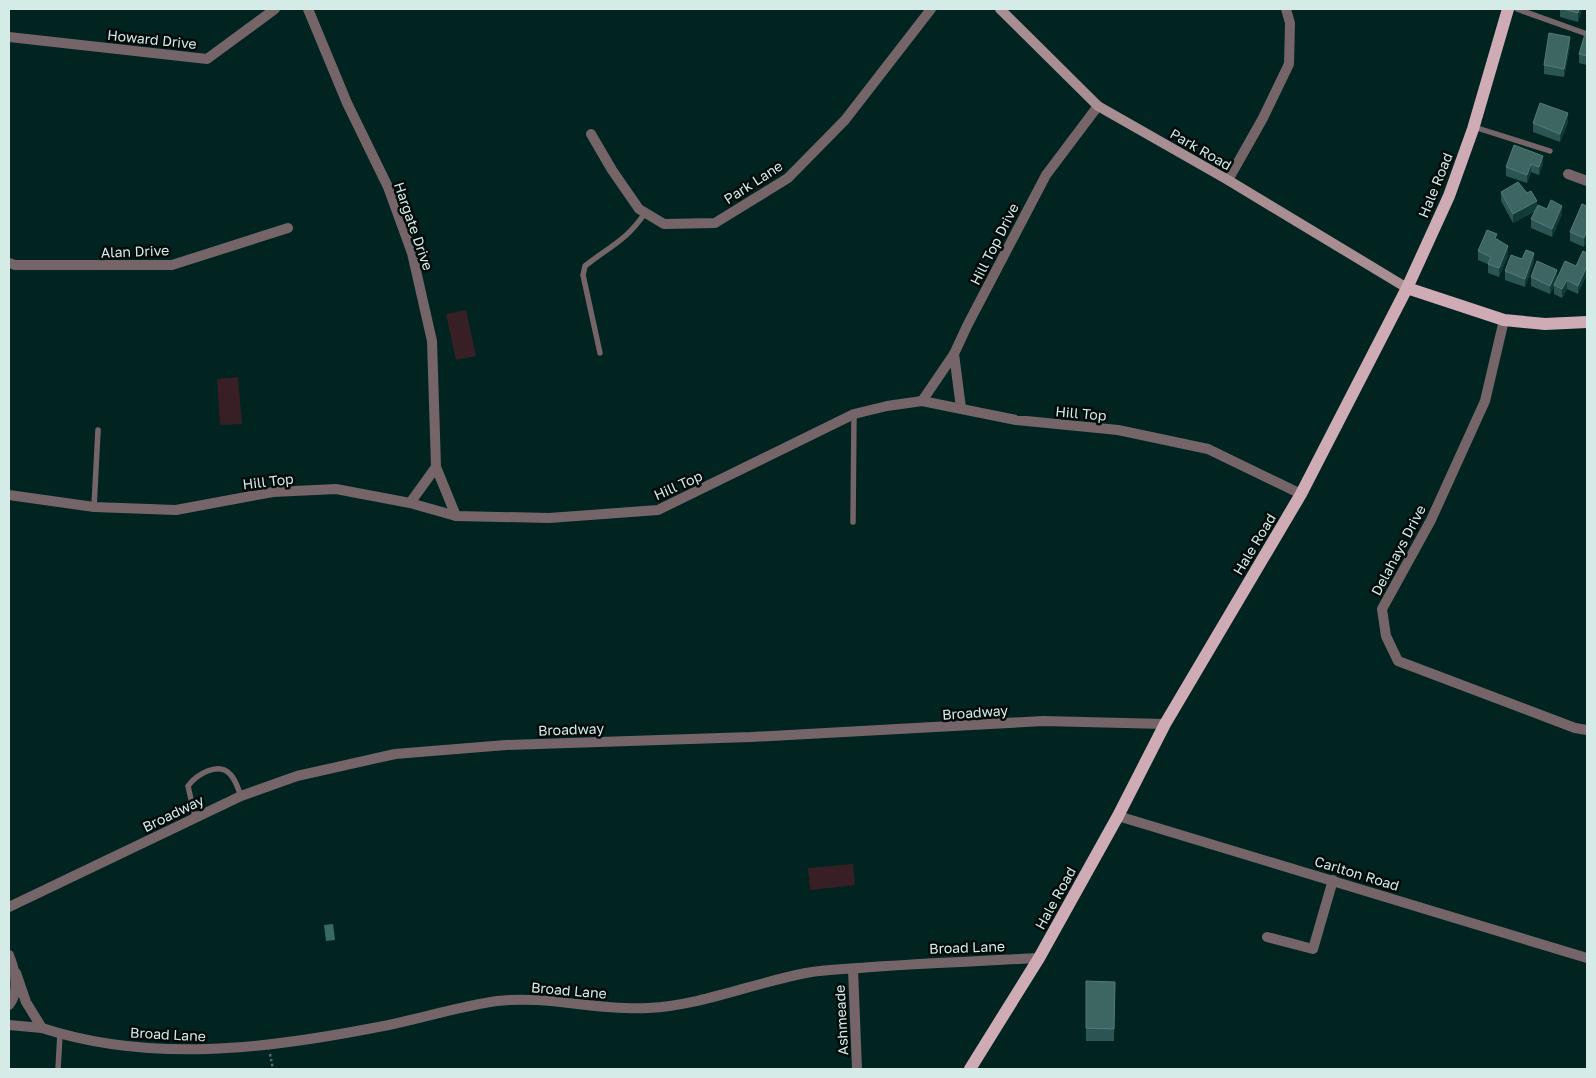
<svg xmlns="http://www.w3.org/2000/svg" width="1596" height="1078" font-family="'Golos Text',sans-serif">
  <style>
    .green { fill: #381f26 }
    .water { fill: #386965 }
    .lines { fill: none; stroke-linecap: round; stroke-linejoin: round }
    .path { stroke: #4f6e6b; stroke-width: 2.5; stroke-dasharray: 2.5 2.5; stroke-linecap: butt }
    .service { stroke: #756468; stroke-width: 5.5 }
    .minor { stroke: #756468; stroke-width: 10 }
    .tertiary { stroke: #756468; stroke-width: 10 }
    .secondary { stroke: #a88d93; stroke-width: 10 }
    .primary { stroke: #cfacb5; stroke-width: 12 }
    .wall { fill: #2b5552 }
    .shaded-wall { fill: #123b38 }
    .building { fill: #3d6562; stroke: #557a77 }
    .labels { text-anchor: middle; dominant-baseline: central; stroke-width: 5; stroke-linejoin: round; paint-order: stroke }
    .street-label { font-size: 14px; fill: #d4ebe8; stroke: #000b0a }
  </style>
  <rect width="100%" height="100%" fill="#012421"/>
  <g class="green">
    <polygon points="466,310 476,356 456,360 446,314"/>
    <polygon points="238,377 242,424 220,425 217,379"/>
    <polygon points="853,864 855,885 810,890 808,868"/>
  </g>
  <polygon class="water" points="333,924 335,940 326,941 324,925"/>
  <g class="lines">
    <polyline class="path" points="270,1054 273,1069"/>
    <g class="service">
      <polyline points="1517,9 1587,34"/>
      <polyline points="1474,127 1550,151"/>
      <path d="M600 353 583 275 585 266C610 246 626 241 645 213"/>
      <polyline points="94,507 98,430"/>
      <polyline points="853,522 854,414"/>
      <path d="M195 817 188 786C196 775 218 761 230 774 236 780 238 789 241 796"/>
      <polyline points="58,1069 60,1034"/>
    </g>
    <g class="minor">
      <polyline points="308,9 347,103 388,187 412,253 432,341 436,467 456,516"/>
      <polyline points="9,37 207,59 275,9"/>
      <polyline points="591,134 612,170 639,209 664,224 715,223 788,178 845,120 931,9"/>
      <polyline points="1568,174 1587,181"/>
      <polyline points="1228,180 1263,118 1289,64 1290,23 1286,9"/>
      <polyline points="9,263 15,265 172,265 288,228"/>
      <polyline points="1504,320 1485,401 1431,520 1382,609 1386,636 1398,661 1575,728 1587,730"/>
      <polyline points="922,401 954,354"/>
      <polyline points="961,408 954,354 967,326 1046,175 1098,106"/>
      <polyline points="9,495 94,507 176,510 273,492 336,489 410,503 456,516 549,518 658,510 854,414 887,406 922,401 1016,420 1118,430 1208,449 1301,494"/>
      <polyline points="410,503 436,467"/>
      <polyline points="1118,816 1587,958"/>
      <polyline points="9,907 241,796 297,776 395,754 506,745 751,737 1043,721 1165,724"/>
      <polyline points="1267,937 1313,949 1333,880"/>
      <polyline points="853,969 857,1069"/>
      <path d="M42 1028C149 1063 265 1049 373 1028 414 1021 455 1007 497 1001 547 995 597 1011 648 1008 703 1005 753 983 806 973 828 969 850 969 872 967 927 963 983 961 1039 958"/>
    </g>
    <g class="tertiary">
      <path d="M9 955C15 970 20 991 9 1005"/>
      <polyline points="16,973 26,1002 42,1028"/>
      <polyline points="9,1025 42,1028"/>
    </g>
    <polyline class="secondary" points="1000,9 1098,106 1228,180 1407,288"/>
    <g class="primary">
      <polyline points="1407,288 1504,320 1545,324 1587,322"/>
      <polyline points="970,1069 1039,958 1118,816 1165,724 1301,494 1407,288 1449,196 1473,129 1508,9"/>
    </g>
  </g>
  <g class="wall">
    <polygon points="1560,9 1582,9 1578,22 1560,17"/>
    <polygon points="1587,34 1587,65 1579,63 1579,54"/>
    <polygon points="1570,46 1564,77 1544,74 1544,65"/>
    <polygon points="1568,122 1560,142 1533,132 1533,123"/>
    <polygon points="1543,156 1543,164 1539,175 1531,172 1527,183 1506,176 1506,167"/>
    <polygon points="1501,192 1537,206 1562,214 1552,237 1531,228 1531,219 1535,211 1513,223 1501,201"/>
    <polygon points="1587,206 1587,239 1584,247 1570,241 1570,232"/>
    <polygon points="1497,239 1508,255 1499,277 1488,273 1488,264 1478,260 1478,251"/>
    <polygon points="1583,251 1578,294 1567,289 1562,298 1554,294 1554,286 1550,294 1531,286 1531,277 1557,278 1576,266"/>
    <polygon points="1522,259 1534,262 1525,287 1505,280 1505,271"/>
    <polygon points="1115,982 1114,1041 1086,1041 1086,1028"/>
  </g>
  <g class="shaded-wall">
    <polygon points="1579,9 1582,9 1578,22 1578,13"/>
    <polygon points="1570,37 1570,46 1564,77 1564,69"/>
    <polygon points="1568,113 1568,122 1560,142 1560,134"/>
    <polygon points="1543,156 1543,164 1539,175 1539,167"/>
    <polygon points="1531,164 1531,172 1527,183 1527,175"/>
    <polygon points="1537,201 1537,209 1513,223 1513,214"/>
    <polygon points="1562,206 1562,214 1552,237 1552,229"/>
    <polygon points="1587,230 1587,239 1584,247 1584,238"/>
    <polygon points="1508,246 1508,255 1499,277 1499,268"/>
    <polygon points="1534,253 1534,262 1525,287 1525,279"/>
    <polygon points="1587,266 1587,275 1578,294 1578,286"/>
    <polygon points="1557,270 1557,278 1550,294 1550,286"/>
    <polygon points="1567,280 1567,289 1562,298 1562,289"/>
  </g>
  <g class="building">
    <polygon points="1563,9 1579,9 1578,13"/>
    <polygon points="1549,33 1570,37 1564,69 1544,65"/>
    <polygon points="1585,34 1587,34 1587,56 1579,54"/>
    <polygon points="1540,103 1568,113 1560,134 1533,123"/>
    <polygon points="1514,145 1543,156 1539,167 1531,164 1527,175 1506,167"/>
    <polygon points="1518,182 1527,193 1531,191 1537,201 1513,214 1501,192"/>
    <polygon points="1551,200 1562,206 1552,229 1531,219 1538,205 1547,209"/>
    <polygon points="1582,204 1587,206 1587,230 1584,238 1570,232"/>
    <polygon points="1487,230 1497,234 1495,238 1508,246 1499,268 1488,264 1491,257 1478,251"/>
    <polygon points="1526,250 1534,253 1525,279 1505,271 1511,255 1522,259"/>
    <polygon points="1583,251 1587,253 1587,266 1578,286 1567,280 1562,289 1554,285 1565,261 1576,266"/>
    <polygon points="1537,261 1557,270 1550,286 1531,277"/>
    <polygon points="1086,981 1115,982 1114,1029 1086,1028"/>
  </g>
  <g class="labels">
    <g class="street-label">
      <text transform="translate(152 39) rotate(6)">Howard Drive</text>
      <text transform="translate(1201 149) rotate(30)">Park Road</text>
      <text transform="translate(753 182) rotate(-33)">Park Lane</text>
      <text transform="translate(1435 185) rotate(-68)">Hale Road</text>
      <text transform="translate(414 226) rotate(71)">Hargate Drive</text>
      <text transform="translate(994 244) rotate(-63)">Hill Top Drive</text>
      <text transform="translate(135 251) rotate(-2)">Alan Drive</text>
      <text transform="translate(1081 413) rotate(5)">Hill Top</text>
      <text transform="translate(268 481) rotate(-7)">Hill Top</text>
      <text transform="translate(678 485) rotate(-24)">Hill Top</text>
      <text transform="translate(1254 544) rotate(-59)">Hale Road</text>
      <text transform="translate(1398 550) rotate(-62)">Delahays Drive</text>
      <text transform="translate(975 712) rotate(-4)">Broadway</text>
      <text transform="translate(571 729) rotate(-2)">Broadway</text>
      <text transform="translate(173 813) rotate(-26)">Broadway</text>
      <text transform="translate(1357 873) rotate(17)">Carlton Road</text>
      <text transform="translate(1055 898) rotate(-61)">Hale Road</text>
      <text transform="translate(967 947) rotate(-2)">Broad Lane</text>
      <text transform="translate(569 990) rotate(5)">Broad Lane</text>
      <text transform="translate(841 1020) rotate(-93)">Ashmeade</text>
      <text transform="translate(168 1034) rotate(3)">Broad Lane</text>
    </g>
  </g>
  <rect width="1596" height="1078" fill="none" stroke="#d4ebe8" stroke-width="20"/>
</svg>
